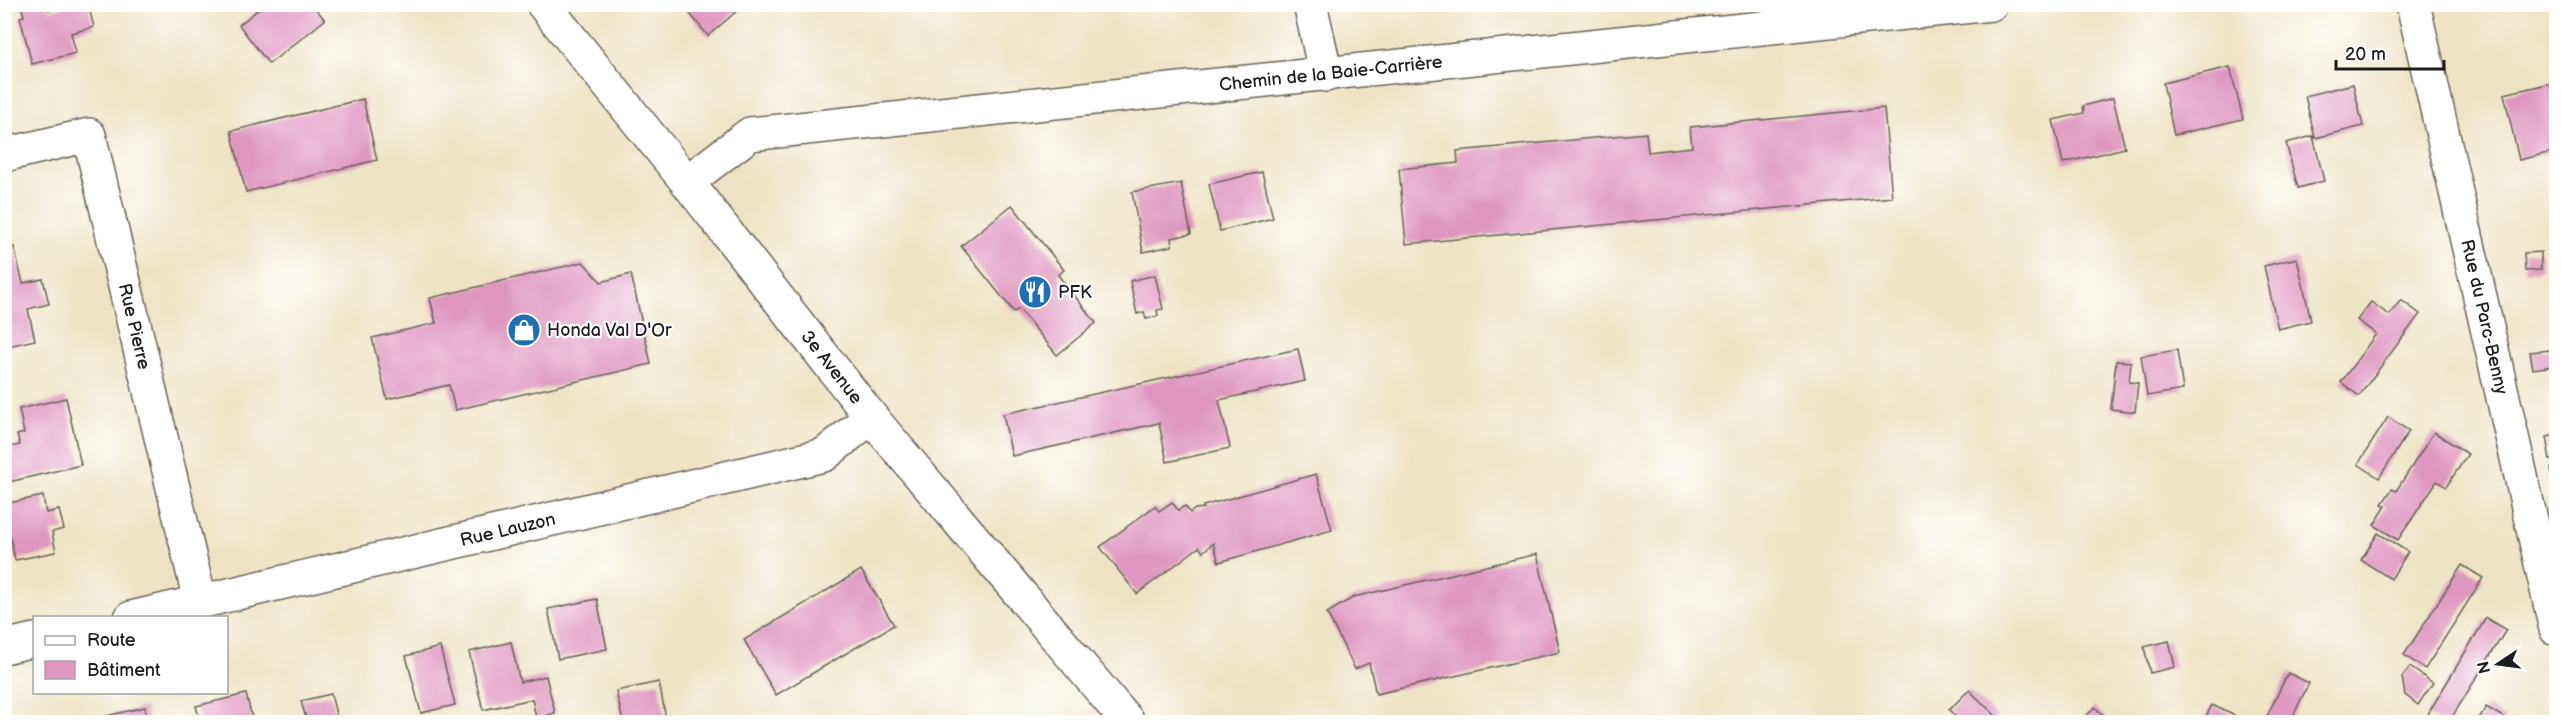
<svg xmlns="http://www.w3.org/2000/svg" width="2561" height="727" font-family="'Balsamiq Sans',sans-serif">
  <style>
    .building { fill: #df96bf }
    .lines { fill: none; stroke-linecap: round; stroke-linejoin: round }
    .minor-casing { stroke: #666257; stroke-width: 36 }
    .secondary-casing { stroke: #666257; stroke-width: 36 }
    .minor { stroke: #fff; stroke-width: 33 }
    .secondary { stroke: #fff; stroke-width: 33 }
    .labels { text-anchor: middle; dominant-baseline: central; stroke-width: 4.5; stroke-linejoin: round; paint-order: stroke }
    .street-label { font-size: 18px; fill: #1c1c1c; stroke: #fff }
    .poi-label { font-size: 18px; fill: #1c1c1c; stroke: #fff; text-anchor: start }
  </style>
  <rect width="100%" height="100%" fill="#fff"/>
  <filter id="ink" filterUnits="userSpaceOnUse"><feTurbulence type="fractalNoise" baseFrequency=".0167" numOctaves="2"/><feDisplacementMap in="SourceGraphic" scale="12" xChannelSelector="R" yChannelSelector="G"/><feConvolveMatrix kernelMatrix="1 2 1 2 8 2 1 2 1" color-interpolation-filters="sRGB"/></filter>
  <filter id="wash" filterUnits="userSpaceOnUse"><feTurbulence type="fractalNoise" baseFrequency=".008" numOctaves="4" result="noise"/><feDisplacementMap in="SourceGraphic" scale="24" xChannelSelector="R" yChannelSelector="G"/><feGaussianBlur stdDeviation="1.35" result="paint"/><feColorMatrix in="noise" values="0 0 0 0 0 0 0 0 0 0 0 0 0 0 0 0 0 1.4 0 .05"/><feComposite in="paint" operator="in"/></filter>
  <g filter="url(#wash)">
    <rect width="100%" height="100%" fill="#eee4c5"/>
    <g id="blocks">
      <g class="building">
        <polygon points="21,4 47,4 49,10 62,7 61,4 88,4 94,27 71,33 76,53 32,64 20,17 24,16"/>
        <polygon points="265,4 312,4 325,20 269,64 239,25"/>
        <polygon points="682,4 733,4 738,10 708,36"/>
        <polygon points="2230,67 2243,119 2174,135 2163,83"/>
        <polygon points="2556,82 2556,151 2519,160 2504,94"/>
        <polygon points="2353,84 2363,126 2315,138 2305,96"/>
        <polygon points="2113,98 2125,148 2063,163 2053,120 2084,113 2083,106"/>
        <polygon points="363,99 377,160 246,192 231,131"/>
        <polygon points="1884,108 1892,197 1406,244 1399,169 1458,163 1457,151 1646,133 1648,152 1692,147 1690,127"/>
        <polygon points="2313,136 2324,181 2298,188 2286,143"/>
        <polygon points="1262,172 1273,218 1220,231 1209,184"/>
        <polygon points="1181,183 1191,234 1171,238 1172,246 1143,252 1132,192"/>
        <polygon points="1012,205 1064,270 1058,275 1096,323 1057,355 1019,309 1014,312 961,246"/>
        <polygon points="14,247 23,283 43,279 49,304 28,309 35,340 4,347 4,250"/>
        <polygon points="2541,252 2541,270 2525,271 2524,253"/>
        <polygon points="2297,258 2311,321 2278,329 2264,266"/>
        <polygon points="583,262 601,282 631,274 651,364 455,410 449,385 387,399 372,338 436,323 430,298"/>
        <polygon points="1155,275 1163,309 1157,310 1158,316 1146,319 1144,312 1137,314 1130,281"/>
        <polygon points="2401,300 2420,314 2359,396 2341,382 2376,334 2357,320 2371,302 2389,315"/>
        <polygon points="1298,349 1305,381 1219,400 1230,448 1167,462 1159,423 1012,456 1003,414"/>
        <polygon points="2177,350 2183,390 2147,396 2141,356"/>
        <polygon points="2550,350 2552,366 2533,369 2530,352"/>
        <polygon points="2116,361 2131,362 2129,382 2138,383 2135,412 2111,409"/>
        <polygon points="66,398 81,465 9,482 4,462 4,448 20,445 17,435 24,433 19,409"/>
        <polygon points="2388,417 2409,431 2379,478 2358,464"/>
        <polygon points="2434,432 2468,454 2446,487 2437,481 2398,540 2374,525 2386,506 2382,504 2392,489 2396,491"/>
        <polygon points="2556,435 2556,459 2550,460 2546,437"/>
        <polygon points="2556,467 2556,491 2555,491 2551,468"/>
        <polygon points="1316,474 1332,530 1219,562 1213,543 1203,552 1199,547 1137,594 1100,547 1155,506 1159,511 1172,502 1178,510 1185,506 1190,513 1195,509 1204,508 1203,506"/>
        <polygon points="43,496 46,513 59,510 64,529 52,532 56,552 15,560 4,504"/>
        <polygon points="2378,533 2408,552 2391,579 2361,560"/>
        <polygon points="1537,554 1560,652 1376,694 1369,663 1355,669 1327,613 1354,597"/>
        <polygon points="2462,565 2483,578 2425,669 2404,655"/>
        <polygon points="861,570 894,625 776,695 744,640"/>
        <polygon points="597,599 607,649 558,659 548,609"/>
        <polygon points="2486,618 2506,630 2449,722 2440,722 2427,715"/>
        <polygon points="2169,641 2175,667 2150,673 2144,647"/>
        <polygon points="511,642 520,682 546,676 555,713 536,718 532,699 483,710 469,652"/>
        <polygon points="440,647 455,705 421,713 406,656"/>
        <polygon points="2410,667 2433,683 2418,705 2405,695 2402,677"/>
        <polygon points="2288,673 2309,683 2290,722 2264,722"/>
        <polygon points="659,682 666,719 649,722 623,722 616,691"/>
        <polygon points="1969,690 1997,717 1992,722 1961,722 1949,710"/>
        <polygon points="246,694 253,722 200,722 196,706"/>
        <polygon points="331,694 338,722 307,722 301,701"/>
        <polygon points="2212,705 2248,722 2203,722"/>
        <polygon points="145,707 148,722 104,722 102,717"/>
        <polygon points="2095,707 2110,722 2080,722"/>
        <polygon points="2486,707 2505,718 2503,722 2477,722"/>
      </g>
    </g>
  </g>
  <g filter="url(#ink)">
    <use href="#blocks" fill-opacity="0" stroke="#666257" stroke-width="1.5"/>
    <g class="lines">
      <defs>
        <g id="minor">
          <polyline points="1310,4 1326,75"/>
          <path id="s1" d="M2413 4 2556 629"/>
          <path id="s2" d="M4 155 89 135 200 601"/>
          <path id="s3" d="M687 182 750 134 1991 4"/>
          <path id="s4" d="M131 618 824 455 871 417"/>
          <polyline points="4,647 34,640"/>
        </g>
        <g id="secondary">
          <path id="s5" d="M543 4 687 182 871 417 1128 722"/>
        </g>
      </defs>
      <use href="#minor" class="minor-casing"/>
      <use href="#secondary" class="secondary-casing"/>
      <use href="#minor" class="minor"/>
      <use href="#secondary" class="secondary"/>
    </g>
  </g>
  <defs>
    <symbol id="restaurant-disc" viewBox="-11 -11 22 22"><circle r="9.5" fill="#1f6fb2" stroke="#fff"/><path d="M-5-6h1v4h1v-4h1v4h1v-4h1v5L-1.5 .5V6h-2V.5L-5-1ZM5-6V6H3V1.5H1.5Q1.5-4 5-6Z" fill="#fff"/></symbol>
    <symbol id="shop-disc" viewBox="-11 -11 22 22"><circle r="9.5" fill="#1f6fb2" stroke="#fff"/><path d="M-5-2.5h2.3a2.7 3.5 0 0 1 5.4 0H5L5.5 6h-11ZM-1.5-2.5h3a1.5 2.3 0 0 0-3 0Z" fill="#fff"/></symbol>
  </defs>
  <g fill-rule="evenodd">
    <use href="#restaurant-disc" x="1016" y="273" width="38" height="38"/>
    <use href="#shop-disc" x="505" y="311" width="38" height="38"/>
  </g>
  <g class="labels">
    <g class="street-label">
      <text stroke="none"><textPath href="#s3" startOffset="663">Chemin de la Baie-Carrière</textPath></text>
      <text stroke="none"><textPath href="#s1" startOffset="321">Rue du Parc-Benny</textPath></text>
      <text stroke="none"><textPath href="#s2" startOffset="284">Rue Pierre</textPath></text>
      <text stroke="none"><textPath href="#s5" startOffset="464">3e Avenue</textPath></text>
      <text stroke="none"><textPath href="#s4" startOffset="387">Rue Lauzon</textPath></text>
    </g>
    <g class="poi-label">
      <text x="1058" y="292">PFK</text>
      <text x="547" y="330">Honda Val D'Or</text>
    </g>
  </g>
  <rect width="2561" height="727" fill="none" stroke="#fff" stroke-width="24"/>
  <rect x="33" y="616" width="195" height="78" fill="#ffffff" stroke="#a4a4a4" stroke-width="1.5"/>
  <rect x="45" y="636" width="30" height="9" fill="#ffffff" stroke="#a4a4a4" stroke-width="1.5"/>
  <text x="87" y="646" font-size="18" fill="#1c1c1c">Route</text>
  <rect x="45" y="661" width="30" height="18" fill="#df96bf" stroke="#a4a4a4" stroke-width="1.5"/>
  <text x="87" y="676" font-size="18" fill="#1c1c1c">Bâtiment</text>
  <g transform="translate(2498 664) rotate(257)" stroke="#ffffff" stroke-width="4.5" paint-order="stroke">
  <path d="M0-4.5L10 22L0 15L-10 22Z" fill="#1c1c1c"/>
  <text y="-9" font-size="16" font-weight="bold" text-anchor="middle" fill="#1c1c1c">N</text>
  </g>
  <path d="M2336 60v9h108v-9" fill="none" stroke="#1c1c1c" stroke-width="3"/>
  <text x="2345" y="60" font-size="18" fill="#1c1c1c" stroke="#ffffff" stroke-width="4.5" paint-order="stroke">20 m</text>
</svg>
